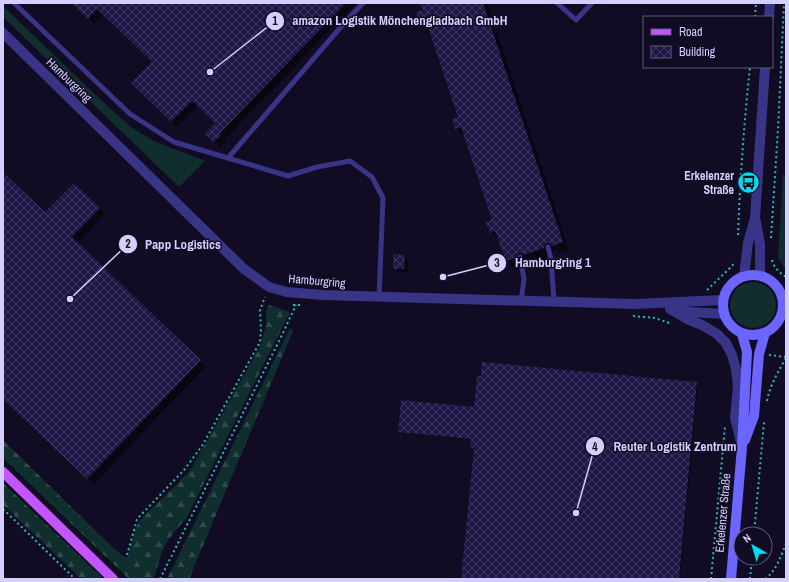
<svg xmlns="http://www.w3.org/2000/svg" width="789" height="582" font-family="'Archivo Narrow',sans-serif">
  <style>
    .grass { fill: #0f2e2d }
    .forest { fill: url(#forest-firs) }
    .shadow { fill: #0007 }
    .building { fill: url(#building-cross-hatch) }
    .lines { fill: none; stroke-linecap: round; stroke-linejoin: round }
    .path { stroke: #25bcb6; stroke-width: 2; stroke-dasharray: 2 3; stroke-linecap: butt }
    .service { stroke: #383486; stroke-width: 5 }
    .minor { stroke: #383486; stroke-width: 10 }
    .tertiary { stroke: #383486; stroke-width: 10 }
    .secondary { stroke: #6c65ff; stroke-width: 10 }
    .primary { stroke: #c355ff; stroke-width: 10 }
    .labels { text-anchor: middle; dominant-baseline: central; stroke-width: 3; stroke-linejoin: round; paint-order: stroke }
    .street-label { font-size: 12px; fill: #d5ceff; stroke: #110c23 }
    .poi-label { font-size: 12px; font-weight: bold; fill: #d5ceff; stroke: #110c23; text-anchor: end }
    .leader { fill: none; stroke: #d5ceff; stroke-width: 1.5 }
    .callout-dot { fill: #d5ceff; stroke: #110c23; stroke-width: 1.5 }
    .mark-label { font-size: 12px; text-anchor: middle; font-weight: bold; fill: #111 }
    .callout-label { font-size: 13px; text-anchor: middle; font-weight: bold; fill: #d5ceff; stroke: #110c23; stroke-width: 3; stroke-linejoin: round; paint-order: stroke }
  </style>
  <defs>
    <pattern id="forest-firs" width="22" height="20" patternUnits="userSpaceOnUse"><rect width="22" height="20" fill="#0f2e2d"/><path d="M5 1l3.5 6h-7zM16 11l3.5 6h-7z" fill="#314b4c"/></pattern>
    <pattern id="building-cross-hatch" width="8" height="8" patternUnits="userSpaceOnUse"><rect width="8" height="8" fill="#211746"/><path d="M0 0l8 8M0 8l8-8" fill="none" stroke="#403862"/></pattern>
  </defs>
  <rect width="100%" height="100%" fill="#110c23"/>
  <g class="grass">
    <polygon points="3,6 103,102 132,128 156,142 205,161 179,187 3,17"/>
    <polygon points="783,174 786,178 786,269 781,263 778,257"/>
    <circle cx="753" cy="305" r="23"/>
  </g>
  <g class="forest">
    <path d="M269 305 290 312 186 519C176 530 166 540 161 555 158 563 157 571 153 579H129L3 458V440L108 543 124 557H128L134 531 140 520 177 484 191 469 259 349 266 326V310Z"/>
    <polygon points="290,328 293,331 189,579 167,579"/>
    <polygon points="3,483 104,579 81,579 3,505"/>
  </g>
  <g class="shadow">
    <polygon points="75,3 356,3 224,140 226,141 220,147 207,134 217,123 198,105 177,127 138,88 153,62 104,14 94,24 74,4"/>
    <polygon points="421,3 487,3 569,250 560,253 558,250 554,250 551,253 551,256 532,262 530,261 527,260 524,263 523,265 514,268 506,261 499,239 498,240 491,232 494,221 465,135 463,136 456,128 459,117 430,29 428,30 420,23 424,11"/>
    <polygon points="3,173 45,214 74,184 100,208 105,214 77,244 206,366 94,484 3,398"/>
    <polygon points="404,256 408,259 408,272 397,272 394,268"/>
    <polygon points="697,383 698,384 680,579 462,579 475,449 471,447 472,440 401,433 399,431 475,408"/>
  </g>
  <g class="building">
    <polygon points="71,3 346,3 220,133 221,135 214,142 205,134 215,123 192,101 171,122 131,83 152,62 97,9 88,19"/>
    <polygon points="420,3 483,3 563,242 552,246 549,243 547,243 544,246 544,248 524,255 522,253 519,253 516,255 516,258 506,261 495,231 490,233 486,222 492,220 461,127 455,129 452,119 458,117 426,21 419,23 416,12 423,10"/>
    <polygon points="3,172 45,212 74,183 100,208 72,237 201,360 87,479 3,399"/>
    <polygon points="393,254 405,255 404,269 393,269"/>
    <polygon points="482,362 697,382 679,579 461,579 474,448 470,447 471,439 398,432 401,400 474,407 477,376 481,376"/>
  </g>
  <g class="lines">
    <g class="path">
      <polyline points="755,17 756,3"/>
      <path d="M738 235C740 179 744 123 750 67"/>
      <polyline points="771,238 778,129 784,3"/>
      <path d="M772 260C774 268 779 272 786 277"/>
      <polyline points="707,290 732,266 734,263"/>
      <polyline points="293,305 303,305"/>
      <polyline points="633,316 655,318 672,324"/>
      <polyline points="769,355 786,357"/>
      <path d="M767 401C770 385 778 372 786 358"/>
      <polyline points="3,509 75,579"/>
      <polyline points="754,534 764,422"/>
      <polyline points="127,555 137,519 184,470 202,446 260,342 261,329 260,310 265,297"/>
      <polyline points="160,579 281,337 296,305"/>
      <polyline points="711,579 725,426"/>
      <polyline points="750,579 752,558"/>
      <path d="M765 579C777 570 780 557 786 544"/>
    </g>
    <g class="service">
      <polyline points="14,3 130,114 174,142 288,176 317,167 350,161 372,177 383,198 379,298"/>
      <polyline points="557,3 576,20 592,3"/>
      <polyline points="228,158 346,21 363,3"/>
      <polyline points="548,247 551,259 554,301"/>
      <polyline points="520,257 524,279 521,301"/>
    </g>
    <g class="minor">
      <polyline points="3,33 244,269 269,287 287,292 323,295 635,304 723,300"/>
      <polyline points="670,309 687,319 702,325 717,334 726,343 732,355 736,369 738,386 735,418 741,442"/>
      <polyline points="677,310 690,312 724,314"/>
    </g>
    <g class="tertiary">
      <polyline points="769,17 770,3"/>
      <polyline points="756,222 760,244 760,276"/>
      <polyline points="744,276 748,243 755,218 765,67"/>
    </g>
    <g class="secondary">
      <circle cx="753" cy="305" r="30"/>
      <polyline points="745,440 754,416 759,354 765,333"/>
      <polyline points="731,579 742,447 744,410 747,352 742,334"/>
    </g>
    <polyline class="primary" points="3,472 113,579"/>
  </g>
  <defs>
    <symbol id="bus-disc" viewBox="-11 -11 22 22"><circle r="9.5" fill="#00dcf9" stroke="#110c23"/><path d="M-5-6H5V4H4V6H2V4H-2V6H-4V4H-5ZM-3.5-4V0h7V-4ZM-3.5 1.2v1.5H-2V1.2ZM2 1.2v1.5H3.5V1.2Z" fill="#111"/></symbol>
  </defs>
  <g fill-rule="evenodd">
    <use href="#bus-disc" x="736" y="170" width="25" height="25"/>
  </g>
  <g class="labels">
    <g class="street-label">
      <text transform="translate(69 80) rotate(44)">Hamburgring</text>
      <text transform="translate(317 281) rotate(5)">Hamburgring</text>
      <text transform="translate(723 513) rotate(-85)">Erkelenzer Straße</text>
    </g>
    <g class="poi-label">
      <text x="734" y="176">Erkelenzer<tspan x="734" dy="14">Straße</tspan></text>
    </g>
  </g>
  <path class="leader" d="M210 72L275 21M70 299L128 244M443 277L497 263M576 513L595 446"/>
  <g class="callout-dot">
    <circle cx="210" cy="72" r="4"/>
    <circle cx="70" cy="299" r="4"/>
    <circle cx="443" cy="277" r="4"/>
    <circle cx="576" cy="513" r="4"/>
    <circle cx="275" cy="21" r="10"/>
    <circle cx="128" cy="244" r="10"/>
    <circle cx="497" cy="263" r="10"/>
    <circle cx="595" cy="446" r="10"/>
  </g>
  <g class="mark-label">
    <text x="275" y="25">1</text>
    <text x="128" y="248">2</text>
    <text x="497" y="267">3</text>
    <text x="595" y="451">4</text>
  </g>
  <g class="callout-label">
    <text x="400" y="25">amazon Logistik Mönchengladbach GmbH</text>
    <text x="183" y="249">Papp Logistics</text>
    <text x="553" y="267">Hamburgring 1</text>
    <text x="675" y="451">Reuter Logistik Zentrum</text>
  </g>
  <rect width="789" height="582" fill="none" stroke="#d5ceff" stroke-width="8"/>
  <rect x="643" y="16" width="130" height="52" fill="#110c23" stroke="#5f5a7b"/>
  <rect x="651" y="29" width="20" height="6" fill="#c355ff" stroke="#5f5a7b"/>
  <text x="679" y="36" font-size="12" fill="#d5ceff">Road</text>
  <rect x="651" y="46" width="20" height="12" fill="url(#building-cross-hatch)" stroke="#5f5a7b"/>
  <text x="679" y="56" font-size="12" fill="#d5ceff">Building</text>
  <g transform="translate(753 546) rotate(322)"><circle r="19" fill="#110c23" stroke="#5f5a7b"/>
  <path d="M0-3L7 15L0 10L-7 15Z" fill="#00dcf9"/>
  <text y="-6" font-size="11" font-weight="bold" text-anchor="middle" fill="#d5ceff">N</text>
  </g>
</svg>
